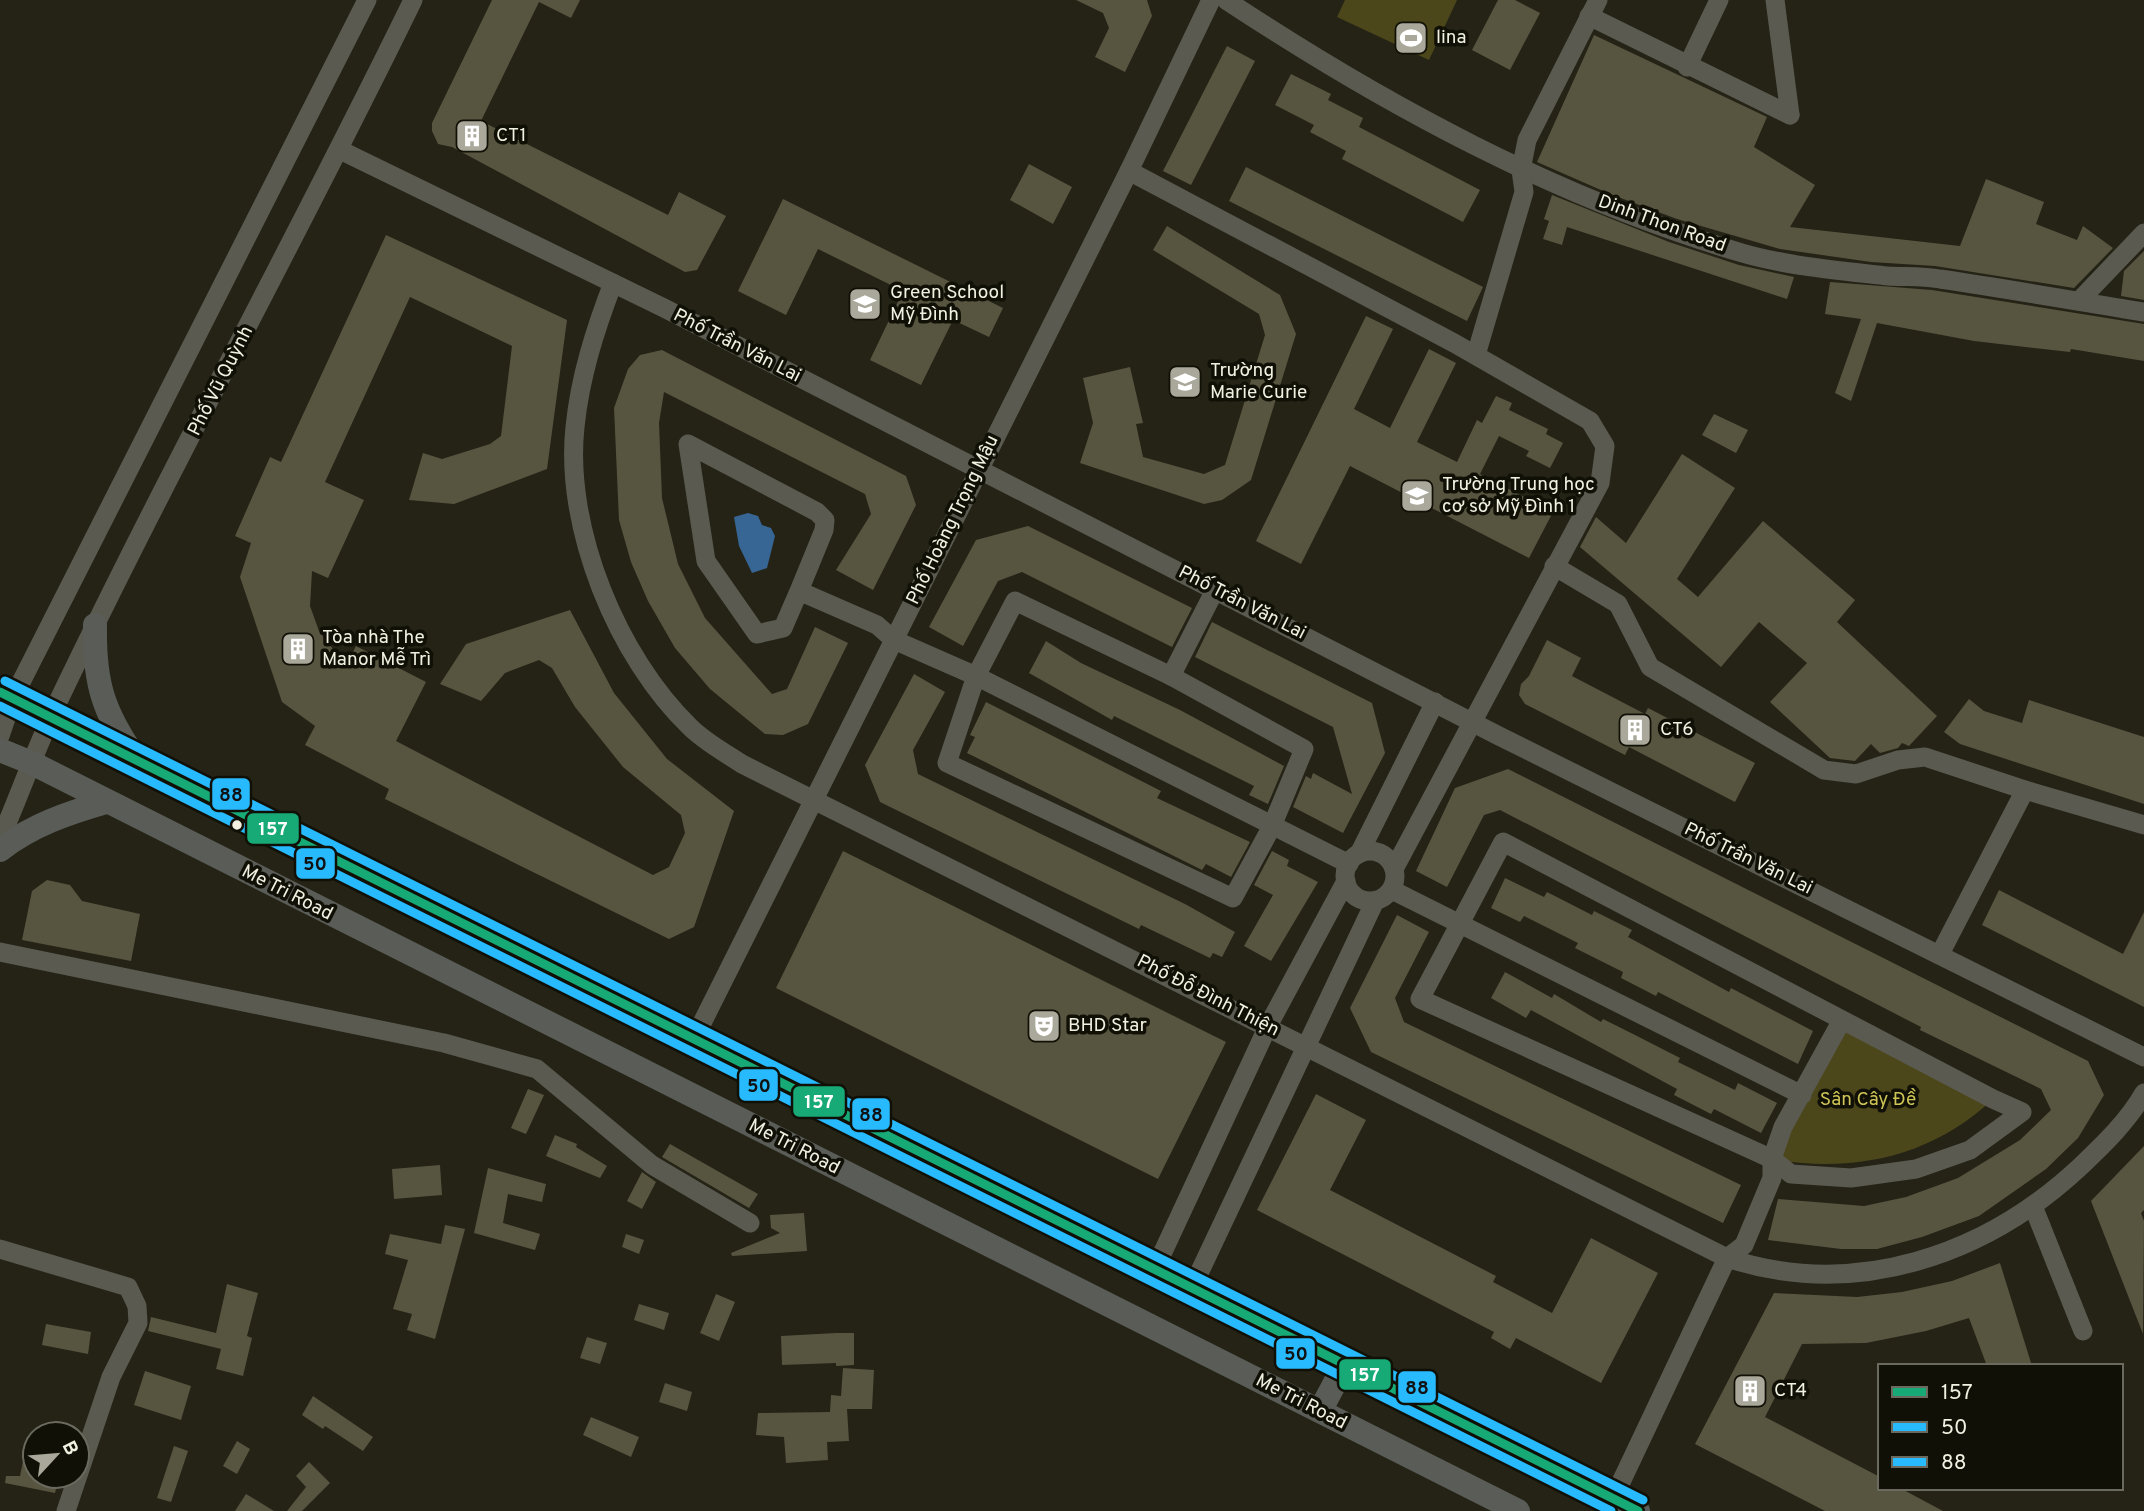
<svg xmlns="http://www.w3.org/2000/svg" width="2144" height="1511" font-family="Overpass,sans-serif">
  <style>
    .green { fill: #4c471b }
    .water { fill: #376594 }
    .building { fill: #575540 }
    .lines { fill: none; stroke-linecap: round; stroke-linejoin: round }
    .minor { stroke: #5b5a51; stroke-width: 19 }
    .major { stroke: #5a5c57; stroke-width: 24 }
    .bus-1-casing { stroke: #111006; stroke-width: 14 }
    .bus-2-casing { stroke: #111006; stroke-width: 14 }
    .bus-3-casing { stroke: #111006; stroke-width: 14 }
    .bus-1 { stroke: #17a976; stroke-width: 9 }
    .bus-2 { stroke: #27baff; stroke-width: 9 }
    .bus-3 { stroke: #27baff; stroke-width: 9 }
    .bus-dot { fill: #f1f0e1; stroke: #111006; stroke-width: 2.5 }
    .labels { text-anchor: middle; dominant-baseline: central; stroke-width: 7; stroke-linejoin: round; paint-order: stroke }
    .poi-label { font-size: 19px; fill: #f1f0e1; stroke: #111006; text-anchor: start }
    .street-label { font-size: 19px; fill: #f1f0e1; stroke: #111006 }
    .park-label { font-size: 19px; fill: #cec557; stroke: #111006 }
    .line-badge { stroke: #111006; stroke-width: 2.5 }
    .badge-label { font-size: 19px; text-anchor: middle; font-weight: bold; fill: #fff }
    .pale-badge-label { font-size: 19px; text-anchor: middle; font-weight: bold; fill: #111 }
  </style>
  <rect width="100%" height="100%" fill="#242316"/>
  <g class="green">
    <polygon points="1345,0 1457,0 1429,60 1337,17"/>
    <path d="M1842 1020 1993 1099C1933 1156 1853 1174 1772 1159Z"/>
  </g>
  <polygon class="water" points="748,513 758,516 762,525 771,528 775,536 767,568 752,573 739,546 734,517"/>
  <g class="building">
    <polygon points="492,0 580,0 571,18 539,2 481,121 668,215 679,192 726,216 697,270 685,272 452,147 438,144 432,131 432,123"/>
    <polygon points="1076,0 1147,0 1152,16 1125,72 1095,57 1109,28 1103,13"/>
    <polygon points="1498,0 1515,0 1540,13 1510,70 1472,50"/>
    <polygon points="1594,35 1767,117 1754,147 1815,185 1790,227 1960,246 1986,179 2044,202 2036,224 2077,240 2083,226 2113,248 2074,288 1935,266 1871,262 1780,249 1677,219 1610,194 1537,162"/>
    <polygon points="1227,46 1255,61 1191,185 1163,171"/>
    <polygon points="1291,74 1331,94 1328,100 1363,118 1359,127 1480,190 1463,222 1342,159 1346,151 1310,132 1314,125 1275,105"/>
    <polygon points="1029,164 1072,187 1053,224 1010,200"/>
    <polygon points="1246,167 1483,287 1467,321 1229,201"/>
    <polygon points="1552,195 1669,242 1739,265 1794,277 1787,299 1567,227 1562,245 1543,239 1549,221 1544,219"/>
    <polygon points="783,199 1003,308 989,337 953,320 921,385 870,360 903,291 818,249 786,315 738,291"/>
    <polygon points="1167,226 1280,295 1296,334 1251,480 1222,500 1204,504 1080,463 1093,423 1083,378 1130,367 1143,423 1136,424 1143,457 1204,474 1225,465 1265,335 1259,314 1153,250"/>
    <polygon points="386,235 567,320 547,469 454,504 409,500 423,453 442,459 490,444 501,436 512,346 410,297 325,482 364,500 328,578 312,571 310,606 319,631 346,666 356,646 426,682 396,741 653,875 669,867 685,833 681,815 623,767 575,707 552,668 539,660 505,673 481,701 440,684 466,644 570,610 614,693 667,759 734,811 694,927 669,939 385,799 389,789 305,745 315,726 282,702 240,577 251,543 235,536 270,457 281,462"/>
    <polygon points="2144,251 2144,300 2121,296 2124,271"/>
    <polygon points="1830,282 1932,290 2144,324 2144,361 2071,349 2070,352 1974,341 1877,323 1851,401 1835,393 1861,319 1825,314"/>
    <polygon points="1366,316 1393,329 1354,409 1390,428 1429,349 1456,363 1417,442 1457,462 1477,420 1482,423 1496,396 1512,403 1509,410 1548,429 1546,434 1563,443 1550,468 1526,456 1529,451 1499,436 1480,474 1553,512 1529,558 1350,466 1301,564 1256,541"/>
    <polygon points="662,350 906,476 916,505 873,590 836,570 871,514 865,494 664,392 659,423 662,498 678,564 705,618 772,694 787,689 815,627 848,643 808,724 783,735 765,734 710,689 675,648 648,601 631,562 619,520 614,408 628,369 640,355"/>
    <polygon points="1714,414 1748,430 1736,453 1702,435"/>
    <polygon points="1682,454 1735,488 1677,579 1698,597 1763,521 1855,600 1837,622 1937,716 1909,746 1902,743 1898,748 1880,753 1871,744 1855,761 1830,758 1770,702 1807,663 1759,622 1721,667 1580,547 1596,517 1626,543"/>
    <polygon points="1028,526 1192,608 1172,647 1022,572 998,581 963,646 929,627 976,540"/>
    <polygon points="1212,622 1372,703 1385,753 1343,833 1293,807 1306,776 1311,779 1313,773 1352,794 1333,727 1195,657"/>
    <polygon points="1547,640 1581,658 1572,676 1645,714 1648,708 1755,763 1735,802 1629,747 1625,755 1525,704 1519,695 1521,684 1529,676"/>
    <polygon points="1046,641 1081,663 1180,710 1284,766 1268,804 1249,795 1254,786 1114,716 1112,720 1029,673"/>
    <polygon points="914,674 945,692 913,750 918,774 1185,904 1235,932 1222,957 1213,953 1210,958 1141,925 1139,929 880,802 865,765"/>
    <polygon points="1969,699 1984,711 2022,723 2029,700 2144,737 2144,804 1960,744 1944,732"/>
    <polygon points="986,702 1161,791 1157,798 1250,842 1231,877 1206,864 1202,870 967,753 975,737 970,735"/>
    <polygon points="1508,769 2088,1061 2104,1095 2078,1138 2046,1169 1979,1216 1922,1237 1877,1249 1841,1249 1768,1240 1778,1199 1864,1206 1906,1197 1958,1178 2020,1140 2051,1110 2041,1089 1920,1030 1921,1027 1500,810 1484,815 1447,887 1416,871 1455,788"/>
    <polygon points="843,851 1226,1042 1158,1179 776,988"/>
    <polygon points="1272,851 1289,860 1287,866 1318,882 1271,961 1244,946 1273,895 1254,885"/>
    <polygon points="1505,878 1544,897 1547,892 1592,915 1594,911 1632,930 1628,937 1674,962 1729,992 1731,988 1813,1031 1798,1064 1658,992 1656,996 1621,978 1623,972 1575,948 1578,943 1524,916 1520,922 1491,908"/>
    <polygon points="47,880 70,885 82,901 140,914 131,961 22,940 32,891"/>
    <polygon points="1999,890 2123,954 2144,912 2144,1007 1982,925"/>
    <polygon points="1397,915 1429,932 1395,998 1404,1022 1741,1185 1723,1223 1371,1052 1350,1008"/>
    <polygon points="1505,972 1552,998 1554,994 1601,1022 1603,1019 1637,1036 1680,1058 1678,1062 1735,1090 1738,1083 1777,1103 1761,1133 1714,1109 1711,1114 1674,1095 1677,1089 1531,1010 1526,1018 1491,998"/>
    <polygon points="528,1089 544,1095 526,1134 511,1128"/>
    <polygon points="1316,1094 1366,1120 1330,1190 1496,1276 1493,1282 1552,1313 1591,1238 1658,1273 1601,1383 1516,1338 1510,1349 1491,1338 1494,1332 1257,1210"/>
    <polygon points="555,1135 577,1144 576,1147 607,1166 600,1178 546,1156"/>
    <polygon points="670,1144 758,1194 749,1208 662,1157"/>
    <polygon points="2144,1146 2144,1210 2141,1213 2144,1221 2143,1334 2091,1201"/>
    <polygon points="440,1165 442,1195 394,1199 392,1169"/>
    <polygon points="488,1168 546,1184 542,1202 508,1194 503,1223 540,1234 535,1250 474,1233"/>
    <polygon points="642,1172 656,1182 642,1209 627,1201"/>
    <polygon points="804,1213 807,1251 732,1256 731,1253 780,1233 771,1228 770,1215"/>
    <polygon points="445,1225 465,1229 435,1339 407,1330 412,1314 393,1309 408,1260 385,1254 390,1234 441,1244"/>
    <polygon points="626,1234 644,1240 639,1254 622,1247"/>
    <polygon points="2000,1263 2032,1366 1987,1366 1969,1318 1926,1331 1866,1343 1802,1344 1765,1417 1880,1477 1880,1488 1900,1488 1943,1511 1825,1511 1695,1444 1774,1293 1857,1297 1902,1292 1952,1281"/>
    <polygon points="227,1284 258,1293 247,1336 252,1338 243,1376 216,1369 221,1349 148,1331 151,1317 216,1333"/>
    <polygon points="716,1294 735,1302 719,1341 700,1333"/>
    <polygon points="639,1304 669,1313 664,1330 634,1320"/>
    <polygon points="46,1324 91,1332 88,1354 42,1345"/>
    <polygon points="836,1333 854,1333 854,1365 836,1366 836,1363 782,1365 781,1336"/>
    <polygon points="587,1337 607,1343 600,1364 580,1358"/>
    <polygon points="843,1368 874,1370 872,1409 847,1409 849,1441 827,1442 828,1460 786,1463 784,1437 756,1435 758,1413 830,1412 831,1395 841,1396"/>
    <polygon points="145,1371 191,1386 181,1420 134,1405"/>
    <polygon points="665,1383 692,1392 687,1411 659,1402"/>
    <polygon points="313,1396 373,1437 363,1451 325,1426 323,1429 302,1415"/>
    <polygon points="591,1417 639,1437 631,1457 583,1435"/>
    <polygon points="28,1437 35,1437 35,1476 59,1476 55,1493 5,1483 6,1476 20,1476"/>
    <polygon points="237,1441 250,1449 237,1474 223,1466"/>
    <polygon points="174,1446 188,1451 171,1502 157,1498"/>
    <polygon points="309,1462 330,1483 302,1511 287,1511 306,1487 296,1476"/>
    <polygon points="246,1494 274,1511 235,1511"/>
  </g>
  <g class="lines">
    <g class="minor">
      <path d="M1226 0C1386 106 1557 198 1742 253 1787 266 1841 271 1888 276 1905 277 1923 276 1940 279 2008 289 2076 301 2144 312"/>
      <polyline points="1775,0 1790,115"/>
      <polyline points="1589,16 1790,115"/>
      <polyline points="1687,67 1719,0"/>
      <polyline points="340,150 664,308 1499,736 2144,1057"/>
      <polyline points="1129,171 1454,343 1590,421 1605,446 1600,483 1394,869"/>
      <path d="M613 283C595 330 580 377 575 427 564 528 618 658 690 727 705 742 724 752 742 764L1727 1258C1855 1300 1985 1256 2081 1166 2104 1144 2128 1121 2144 1093"/>
      <polyline points="2079,301 2144,233"/>
      <polyline points="1476,355 1524,192 1521,170 1527,140 1598,0"/>
      <polyline points="1554,566 1618,604 1650,667 1824,770 1856,774 1898,760 1925,757 2025,790"/>
      <polyline points="799,591 783,628 757,634 706,561 688,444 817,512 825,520 824,530 799,591 877,625 894,640 976,676 1349,864"/>
      <polygon points="1015,601 1171,676 1304,749 1272,826 1233,898 947,763 976,676"/>
      <polyline points="1171,676 1215,590"/>
      <polyline points="0,736 13,698 367,0"/>
      <path d="M0 840C19 796 35 751 55 708 169 469 297 238 413 0"/>
      <polygon points="1503,842 1993,1099 2022,1112 1970,1150 1916,1169 1851,1178 1791,1174 1772,1159 1420,999"/>
      <circle cx="1370" cy="876" r="25"/>
      <polyline points="1359,854 1435,702"/>
      <polyline points="1392,890 1802,1095"/>
      <polyline points="0,952 444,1043 537,1069 652,1165 750,1223"/>
      <polyline points="1940,954 2025,790 2144,825"/>
      <polyline points="694,1039 1129,171 1211,0"/>
      <polyline points="2033,1206 2083,1331"/>
      <polyline points="0,1249 128,1287 137,1306 138,1323 111,1377 66,1511"/>
      <polyline points="1155,1269 1268,1026 1346,881"/>
      <polyline points="1192,1288 1375,901"/>
      <polyline points="1613,1499 1727,1258 1744,1245 1772,1178 1772,1159 1783,1127 1842,1020"/>
    </g>
    <g class="major">
      <path d="M95 625C94 683 103 712 136 759"/>
      <polyline points="0,692 1638,1511"/>
      <polyline points="0,750 32,763 1518,1511"/>
      <path d="M0 850C32 825 68 813 106 802"/>
      <polyline points="1320,1411 1345,1364"/>
    </g>
    <defs>
      <polyline id="bus-1" points="0,692 1638,1511"/>
      <polyline id="bus-2" points="0,706 1611,1511"/>
      <polyline id="bus-3" points="5,681 1643,1500"/>
    </defs>
    <use href="#bus-1" class="bus-1-casing"/>
    <use href="#bus-2" class="bus-2-casing"/>
    <use href="#bus-3" class="bus-3-casing"/>
    <use href="#bus-1" class="bus-1"/>
    <use href="#bus-2" class="bus-2"/>
    <use href="#bus-3" class="bus-3"/>
  </g>
  <defs>
    <symbol id="stadium-square" viewBox="-11 -11 22 22"><rect x="-9" y="-9" width="18" height="18" rx="4" fill="#a9a89a" stroke="#111006"/><path d="M0-5a6.5 5 0 1 0 0 10a6.5 5 0 1 0 0-10ZM-3.5-1.8h7v3.6h-7Z" fill="#fff"/></symbol>
    <symbol id="building-square" viewBox="-11 -11 22 22"><rect x="-9" y="-9" width="18" height="18" rx="4" fill="#a9a89a" stroke="#111006"/><path d="M-4-6H4V6H1V3H-1V6H-4ZM-2.5-4.3h1.7v1.8h-1.7ZM.8-4.3h1.7v1.8H.8ZM-2.5-1h1.7V.8h-1.7ZM.8-1h1.7V.8H.8Z" fill="#fff"/></symbol>
    <symbol id="school-square" viewBox="-11 -11 22 22"><rect x="-9" y="-9" width="18" height="18" rx="4" fill="#a9a89a" stroke="#111006"/><path d="M0-5L7-2L0 1L-7-2ZM-4 1L0 2.5L4 1V4Q0 6-4 4Z" fill="#fff"/></symbol>
    <symbol id="theatre-square" viewBox="-11 -11 22 22"><rect x="-9" y="-9" width="18" height="18" rx="4" fill="#a9a89a" stroke="#111006"/><path d="M-5-5.5Q0-4 5-5.5V0Q5 5 0 6Q-5 5-5 0ZM-3.3-2.5H-1v1.5H-3.3ZM1-2.5H3.3v1.5H1ZM-2.8 1Q0 5.5 2.8 1Z" fill="#fff"/></symbol>
  </defs>
  <g fill-rule="evenodd">
    <use href="#stadium-square" x="1392" y="19" width="38" height="38"/>
    <use href="#building-square" x="453" y="117" width="38" height="38"/>
    <use href="#school-square" x="846" y="285" width="38" height="38"/>
    <use href="#school-square" x="1166" y="363" width="38" height="38"/>
    <use href="#school-square" x="1398" y="477" width="38" height="38"/>
    <use href="#building-square" x="279" y="630" width="38" height="38"/>
    <use href="#building-square" x="1616" y="711" width="38" height="38"/>
    <use href="#theatre-square" x="1025" y="1007" width="38" height="38"/>
    <use href="#building-square" x="1731" y="1372" width="38" height="38"/>
  </g>
  <circle class="bus-dot" cx="237" cy="825" r="6"/>
  <g class="labels">
    <g class="poi-label">
      <text x="1436" y="38">lina</text>
      <text x="496" y="136">CT1</text>
      <text x="890" y="293">Green School<tspan x="890" dy="22">Mỹ Đình</tspan></text>
      <text x="1210" y="371">Trường<tspan x="1210" dy="22">Marie Curie</tspan></text>
      <text x="1442" y="485">Trường Trung học<tspan x="1442" dy="22">cơ sở Mỹ Đình 1</tspan></text>
      <text x="322" y="638">Tòa nhà The<tspan x="322" dy="22">Manor Mễ Trì</tspan></text>
      <text x="1660" y="730">CT6</text>
      <text x="1068" y="1026">BHD Star</text>
      <text x="1774" y="1391">CT4</text>
    </g>
    <g class="street-label">
      <text transform="translate(1662 224) rotate(20)">Dinh Thon Road</text>
      <text transform="translate(737 346) rotate(27)">Phố Trần Văn Lai</text>
      <text transform="translate(221 381) rotate(-63)">Phố Vũ Quỳnh</text>
      <text transform="translate(953 520) rotate(-64)">Phố Hoàng Trọng Mậu</text>
      <text transform="translate(1242 603) rotate(27)">Phố Trần Văn Lai</text>
      <text transform="translate(1748 859) rotate(26)">Phố Trần Văn Lai</text>
      <text transform="translate(287 893) rotate(27)">Me Tri Road</text>
      <text transform="translate(1208 996) rotate(27)">Phố Đỗ Đình Thiện</text>
      <text transform="translate(794 1147) rotate(27)">Me Tri Road</text>
      <text transform="translate(1301 1402) rotate(27)">Me Tri Road</text>
    </g>
    <g class="park-label">
      <text x="1868" y="1100">Sân Cây Đề</text>
    </g>
  </g>
  <g class="line-badge">
    <rect x="211" y="777" width="40" height="34" rx="7" fill="#27baff"/>
    <rect x="246" y="812" width="54" height="33" rx="7" fill="#17a976"/>
    <rect x="295" y="847" width="41" height="33" rx="7" fill="#27baff"/>
    <rect x="738" y="1068" width="41" height="34" rx="7" fill="#27baff"/>
    <rect x="792" y="1085" width="54" height="33" rx="7" fill="#17a976"/>
    <rect x="851" y="1097" width="40" height="34" rx="7" fill="#27baff"/>
    <rect x="1275" y="1337" width="41" height="33" rx="7" fill="#27baff"/>
    <rect x="1338" y="1358" width="54" height="33" rx="7" fill="#17a976"/>
    <rect x="1397" y="1370" width="40" height="34" rx="7" fill="#27baff"/>
  </g>
  <g class="badge-label">
    <text x="273" y="835">157</text>
    <text x="819" y="1108">157</text>
    <text x="1365" y="1381">157</text>
  </g>
  <g class="pale-badge-label">
    <text x="231" y="801">88</text>
    <text x="315" y="870">50</text>
    <text x="759" y="1092">50</text>
    <text x="871" y="1121">88</text>
    <text x="1296" y="1360">50</text>
    <text x="1417" y="1394">88</text>
  </g>
  <rect x="1878" y="1364" width="245" height="126" fill="#111006" stroke="#6b6a5e" stroke-width="2"/>
  <rect x="1892" y="1387" width="35" height="10" fill="#17a976" stroke="#6b6a5e" stroke-width="2"/>
  <text x="1941" y="1399" font-size="21" fill="#f1f0e1">157</text>
  <rect x="1892" y="1422" width="35" height="10" fill="#27baff" stroke="#6b6a5e" stroke-width="2"/>
  <text x="1941" y="1434" font-size="21" fill="#f1f0e1">50</text>
  <rect x="1892" y="1457" width="35" height="10" fill="#27baff" stroke="#6b6a5e" stroke-width="2"/>
  <text x="1941" y="1469" font-size="21" fill="#f1f0e1">88</text>
  <g transform="translate(56 1455) rotate(64)"><circle r="33" fill="#111006" stroke="#6b6a5e" stroke-width="2"/>
  <path d="M0-5L12 26L0 18L-12 26Z" fill="#a9a89a"/>
  <text y="-10" font-size="19" font-weight="bold" text-anchor="middle" fill="#f1f0e1">B</text>
  </g>
</svg>
